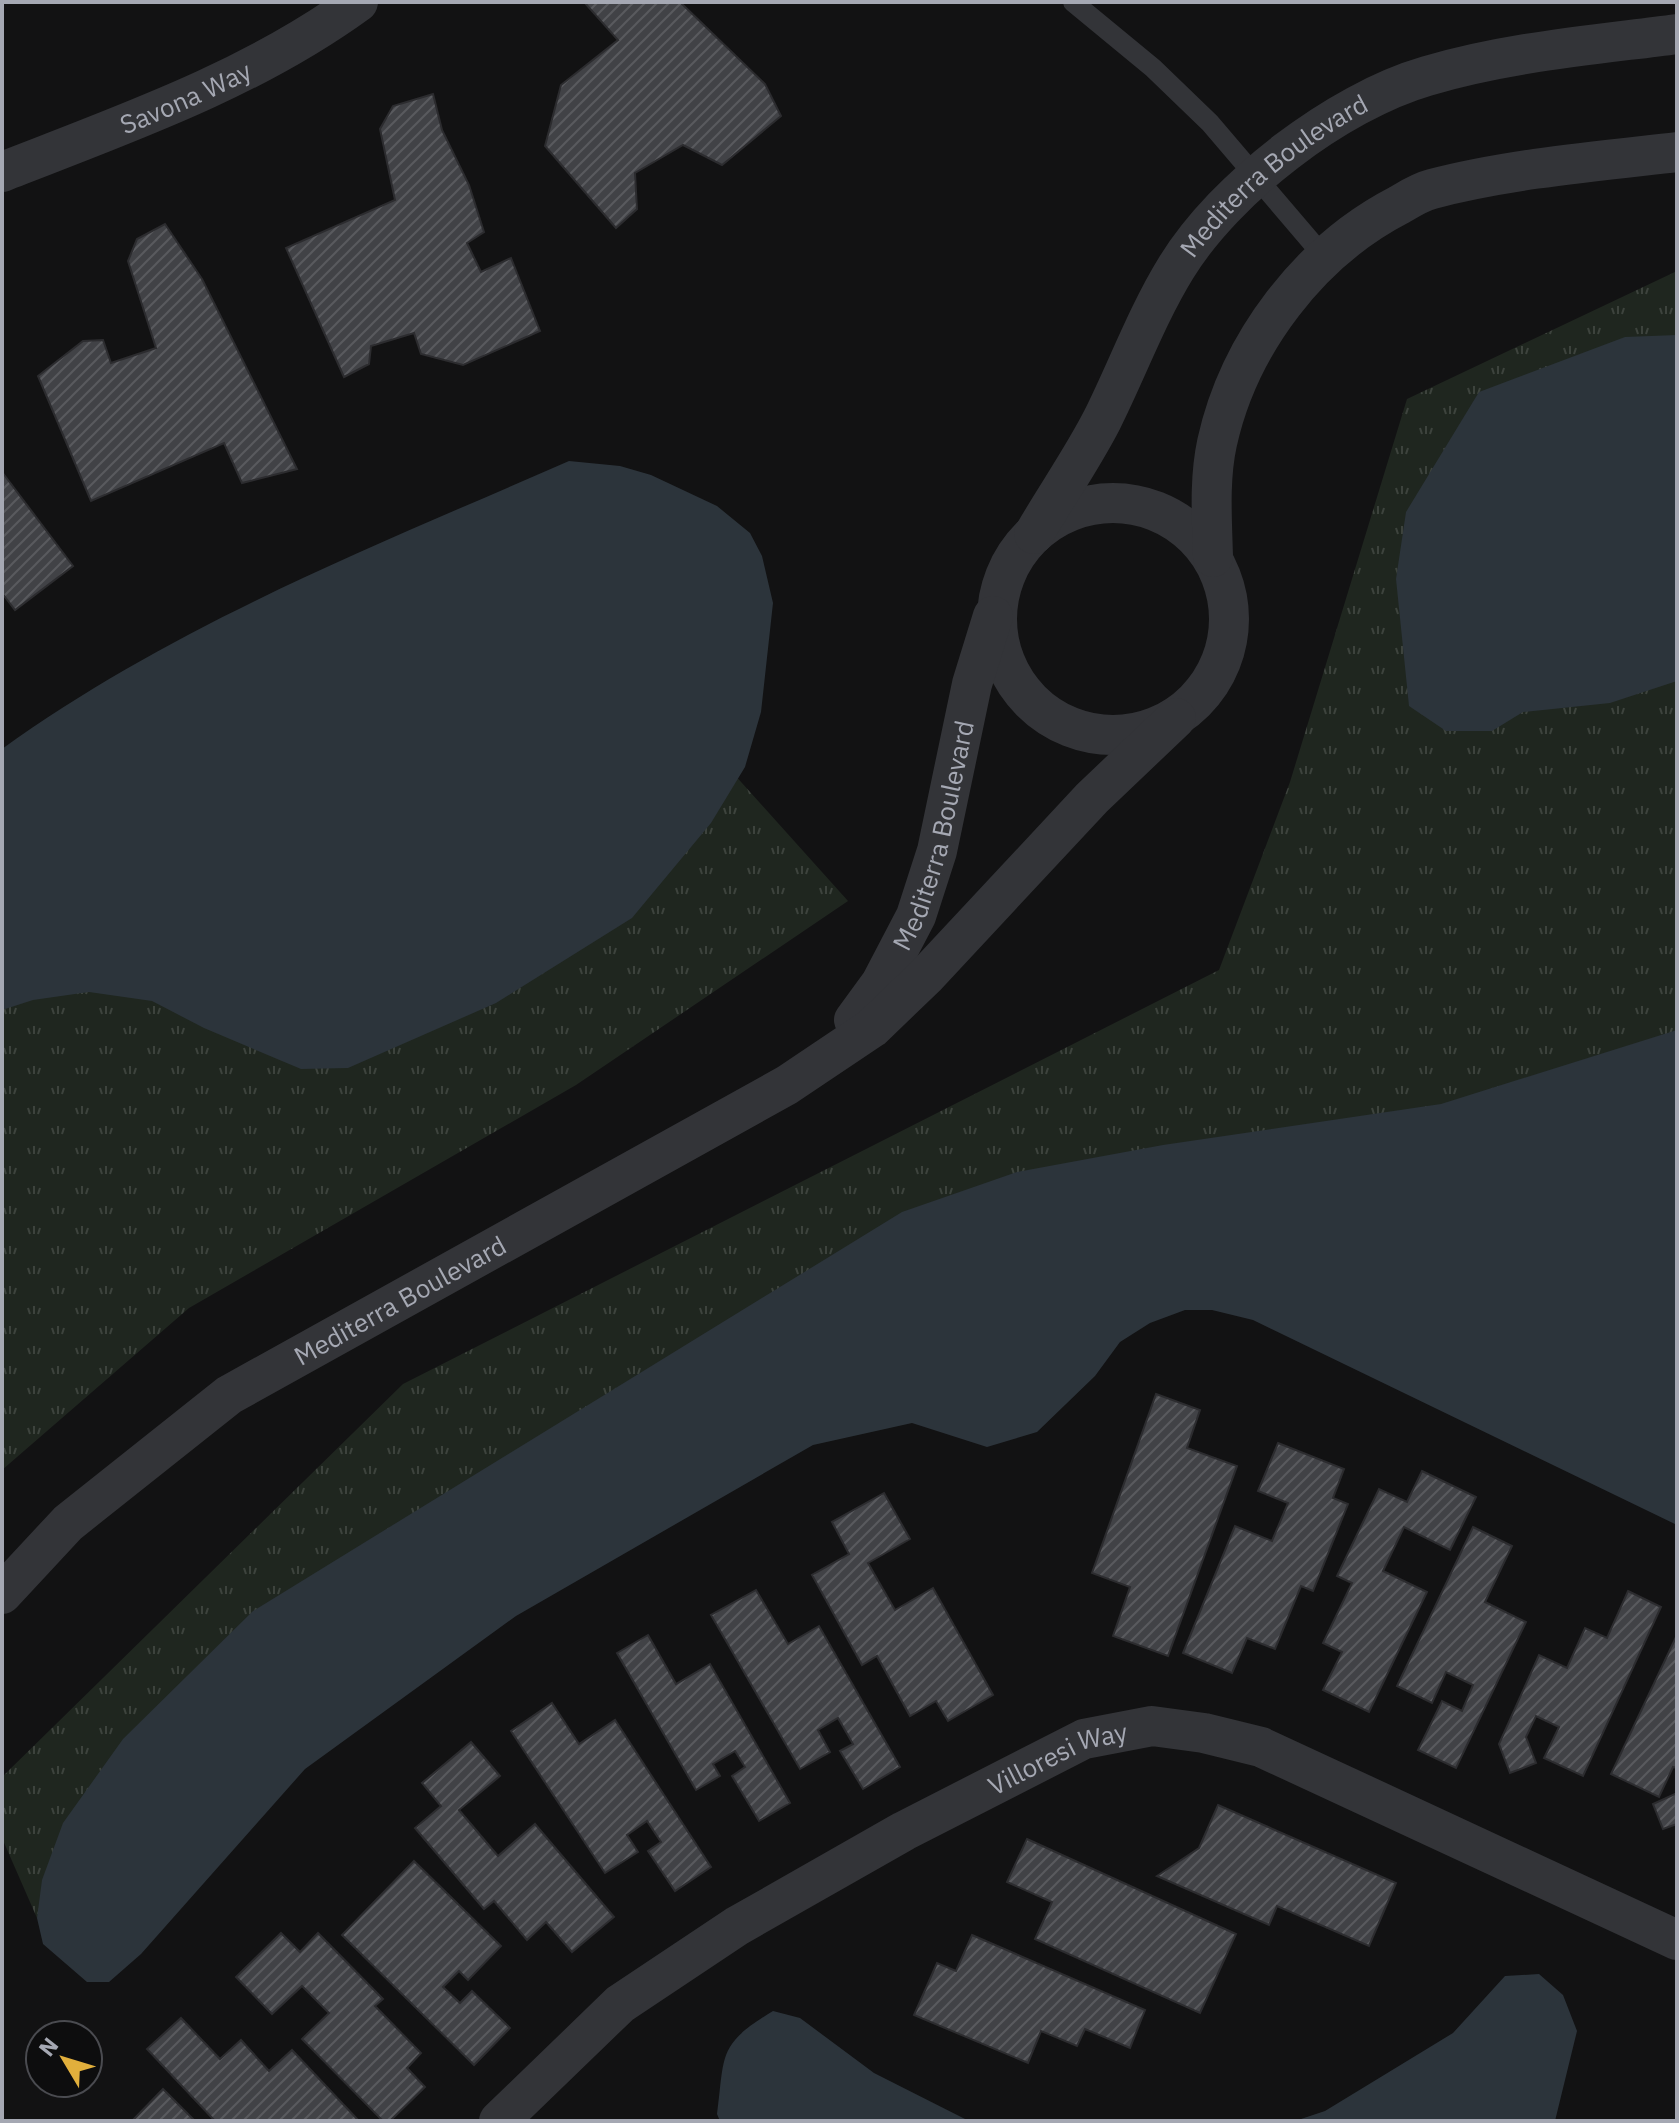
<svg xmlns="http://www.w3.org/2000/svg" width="1679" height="2123" font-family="'IBM Plex Sans',sans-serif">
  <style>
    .grass { fill: url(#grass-tufts) }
    .water { fill: #2c343b }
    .building { fill: url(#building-hatch); stroke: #2c2c2f; stroke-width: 2 }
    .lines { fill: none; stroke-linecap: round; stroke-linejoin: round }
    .lane { stroke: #333438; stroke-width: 20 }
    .street { stroke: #333438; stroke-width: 40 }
    .labels { text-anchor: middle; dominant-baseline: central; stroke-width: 7; stroke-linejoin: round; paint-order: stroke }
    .street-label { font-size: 26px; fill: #a5a8b3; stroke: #0d0d0e }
  </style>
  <defs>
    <pattern id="grass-tufts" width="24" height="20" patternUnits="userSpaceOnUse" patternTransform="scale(2)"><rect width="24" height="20" fill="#1f261f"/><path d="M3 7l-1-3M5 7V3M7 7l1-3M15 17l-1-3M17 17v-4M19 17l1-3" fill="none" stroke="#3d433d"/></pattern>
    <pattern id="building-hatch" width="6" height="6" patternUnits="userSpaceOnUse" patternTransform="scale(2)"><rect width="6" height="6" fill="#414246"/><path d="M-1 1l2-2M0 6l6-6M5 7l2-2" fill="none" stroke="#595a5e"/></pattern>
  </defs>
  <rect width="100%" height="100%" fill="#121213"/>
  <g class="grass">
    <polygon points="1677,271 1677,1327 1043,1282 515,1532 37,1918 2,1838 2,1777 403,1384 1219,970 1290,782 1407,399"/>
    <polygon points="662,694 848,901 576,1085 189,1308 2,1470 2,970"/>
  </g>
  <g class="water">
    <polygon points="1677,335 1677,681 1610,703 1523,712 1492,731 1446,731 1409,706 1396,579 1406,512 1479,392 1625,337"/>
    <path d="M569 461 620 466 651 475 717 506 750 533 762 556 773 603 761 712 745 767 711 823 632 918 496 1003 348 1068 301 1069 204 1028 152 1001 89 992 33 1000 2 1010V749C175 624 375 546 569 461Z"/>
    <polygon points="1677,1030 1677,1525 1253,1320 1212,1310 1185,1310 1150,1323 1120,1342 1095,1376 1037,1432 987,1447 912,1423 813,1445 516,1616 305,1769 141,1954 109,1982 87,1982 43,1944 37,1918 42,1880 63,1823 123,1739 253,1611 902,1212 1017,1172 1163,1145 1441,1104"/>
    <polygon points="1539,1974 1563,1995 1577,2031 1555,2121 1295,2121 1325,2111 1453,2033 1505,1976"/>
    <path d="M773 2011 800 2018 874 2073 969 2121H720L717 2114C725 2054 717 2045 773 2011Z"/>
  </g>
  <g class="building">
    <polygon points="584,2 680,2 765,84 781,116 722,165 683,145 635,173 637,209 616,228 545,146 561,85 618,40"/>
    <polygon points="433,94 442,130 469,185 484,232 467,243 481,272 511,258 540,331 463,365 421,354 414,333 371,346 369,364 344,377 286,248 395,200 380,129 393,106"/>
    <polygon points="165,224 202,279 297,469 242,483 224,443 91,501 38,376 83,341 103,340 111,363 156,348 128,261 137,239"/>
    <polygon points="2,472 73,566 15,610 2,593"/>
    <polygon points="1156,1394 1200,1410 1187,1448 1237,1466 1168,1656 1113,1636 1130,1587 1092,1573"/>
    <polygon points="1278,1443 1344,1469 1333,1498 1348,1504 1313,1591 1301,1586 1275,1649 1247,1638 1232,1673 1183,1653 1235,1526 1272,1541 1288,1503 1258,1491"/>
    <polygon points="1422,1471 1476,1497 1450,1550 1404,1527 1383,1571 1427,1592 1369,1712 1323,1690 1342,1652 1323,1643 1352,1583 1337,1576 1379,1489 1407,1502"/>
    <polygon points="884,1493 910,1539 868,1563 895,1610 933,1588 993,1695 948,1721 936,1701 910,1716 877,1656 862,1665 812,1575 849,1554 832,1522"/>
    <polygon points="1473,1527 1512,1546 1485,1602 1526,1622 1456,1768 1418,1750 1442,1701 1462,1711 1473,1685 1446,1672 1432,1703 1397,1686"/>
    <polygon points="756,1590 788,1644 819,1626 900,1767 863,1789 840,1751 853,1744 838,1718 818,1730 830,1752 800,1769 711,1615"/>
    <polygon points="1628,1591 1661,1607 1583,1776 1544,1758 1559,1727 1536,1716 1526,1737 1536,1763 1510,1773 1499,1744 1539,1655 1567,1668 1585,1628 1607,1638"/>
    <polygon points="648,1635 676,1684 710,1664 790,1803 759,1821 732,1776 745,1767 735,1751 713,1764 720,1776 696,1790 617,1653"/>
    <polygon points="1677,1635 1677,1768 1673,1767 1659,1797 1611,1774"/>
    <polygon points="552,1703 579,1744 615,1720 711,1867 675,1891 648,1851 661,1842 647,1821 627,1835 638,1852 605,1873 511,1731"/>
    <polygon points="471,1742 500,1776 459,1810 498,1856 535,1824 614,1917 572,1952 546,1922 527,1940 494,1901 484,1909 415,1828 441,1806 422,1783"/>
    <polygon points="1677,1793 1677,1824 1663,1829 1653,1804"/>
    <polygon points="1218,1805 1396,1883 1369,1946 1277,1906 1269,1925 1157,1876 1199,1848"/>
    <polygon points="1027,1839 1236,1934 1200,2013 1035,1939 1052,1902 1007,1882"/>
    <polygon points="414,1861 501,1946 468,1980 459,1971 443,1987 460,2003 472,1991 510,2028 474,2065 342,1935"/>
    <polygon points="281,1933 300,1952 318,1933 383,1999 375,2006 421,2053 407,2068 425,2087 390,2121 383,2121 302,2039 329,2013 302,1986 272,2014 236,1977"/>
    <polygon points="972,1935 1145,2010 1130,2048 1085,2029 1077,2046 1041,2031 1028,2063 914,2015 937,1963 956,1971"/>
    <polygon points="181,2018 220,2059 241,2040 269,2071 292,2050 359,2121 215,2121 147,2049"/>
    <polygon points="163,2089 195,2121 132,2121"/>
  </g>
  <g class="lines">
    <polyline class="lane" points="1073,2 1153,68 1210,123 1326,259"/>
    <g class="street">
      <path id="s1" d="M2 172C125 124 251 80 358 2"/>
      <circle cx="1113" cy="619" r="116"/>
      <path id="s2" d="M1034 534C1056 496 1082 459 1102 420 1127 370 1147 315 1176 268 1225 188 1337 102 1427 76 1508 52 1593 45 1677 34"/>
      <path d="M1213 557C1212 519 1209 480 1217 443 1239 343 1310 251 1399 205 1409 199 1420 192 1432 189 1508 169 1598 161 1677 152"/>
      <path id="s3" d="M854 1020 881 983 916 916 937 851 972 684 993 616"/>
      <path id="s4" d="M2 1594 68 1523 229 1395 787 1085 872 1028 926 976 1092 798 1176 718"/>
      <path id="s5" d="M499 2121 620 2004 737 1926 904 1831 1084 1739 1152 1726 1204 1733 1261 1747 1677 1940"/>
    </g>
  </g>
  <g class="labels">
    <g class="street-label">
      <text stroke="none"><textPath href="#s1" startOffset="198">Savona Way</textPath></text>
      <text stroke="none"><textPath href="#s2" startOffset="438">Mediterra Boulevard</textPath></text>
      <text stroke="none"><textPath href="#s3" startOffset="204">Mediterra Boulevard</textPath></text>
      <text stroke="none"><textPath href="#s4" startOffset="498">Mediterra Boulevard</textPath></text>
      <text stroke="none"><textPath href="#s5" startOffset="672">Villoresi Way</textPath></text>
    </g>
  </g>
  <rect width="1679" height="2123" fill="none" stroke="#a5a8b3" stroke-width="8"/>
  <g transform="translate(64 2059) rotate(308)"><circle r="38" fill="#0d0d0e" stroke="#4a4b50" stroke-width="2"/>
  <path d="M0-6L14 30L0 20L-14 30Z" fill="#e1af3c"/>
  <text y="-12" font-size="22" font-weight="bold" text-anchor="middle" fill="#a5a8b3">N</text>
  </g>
</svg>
